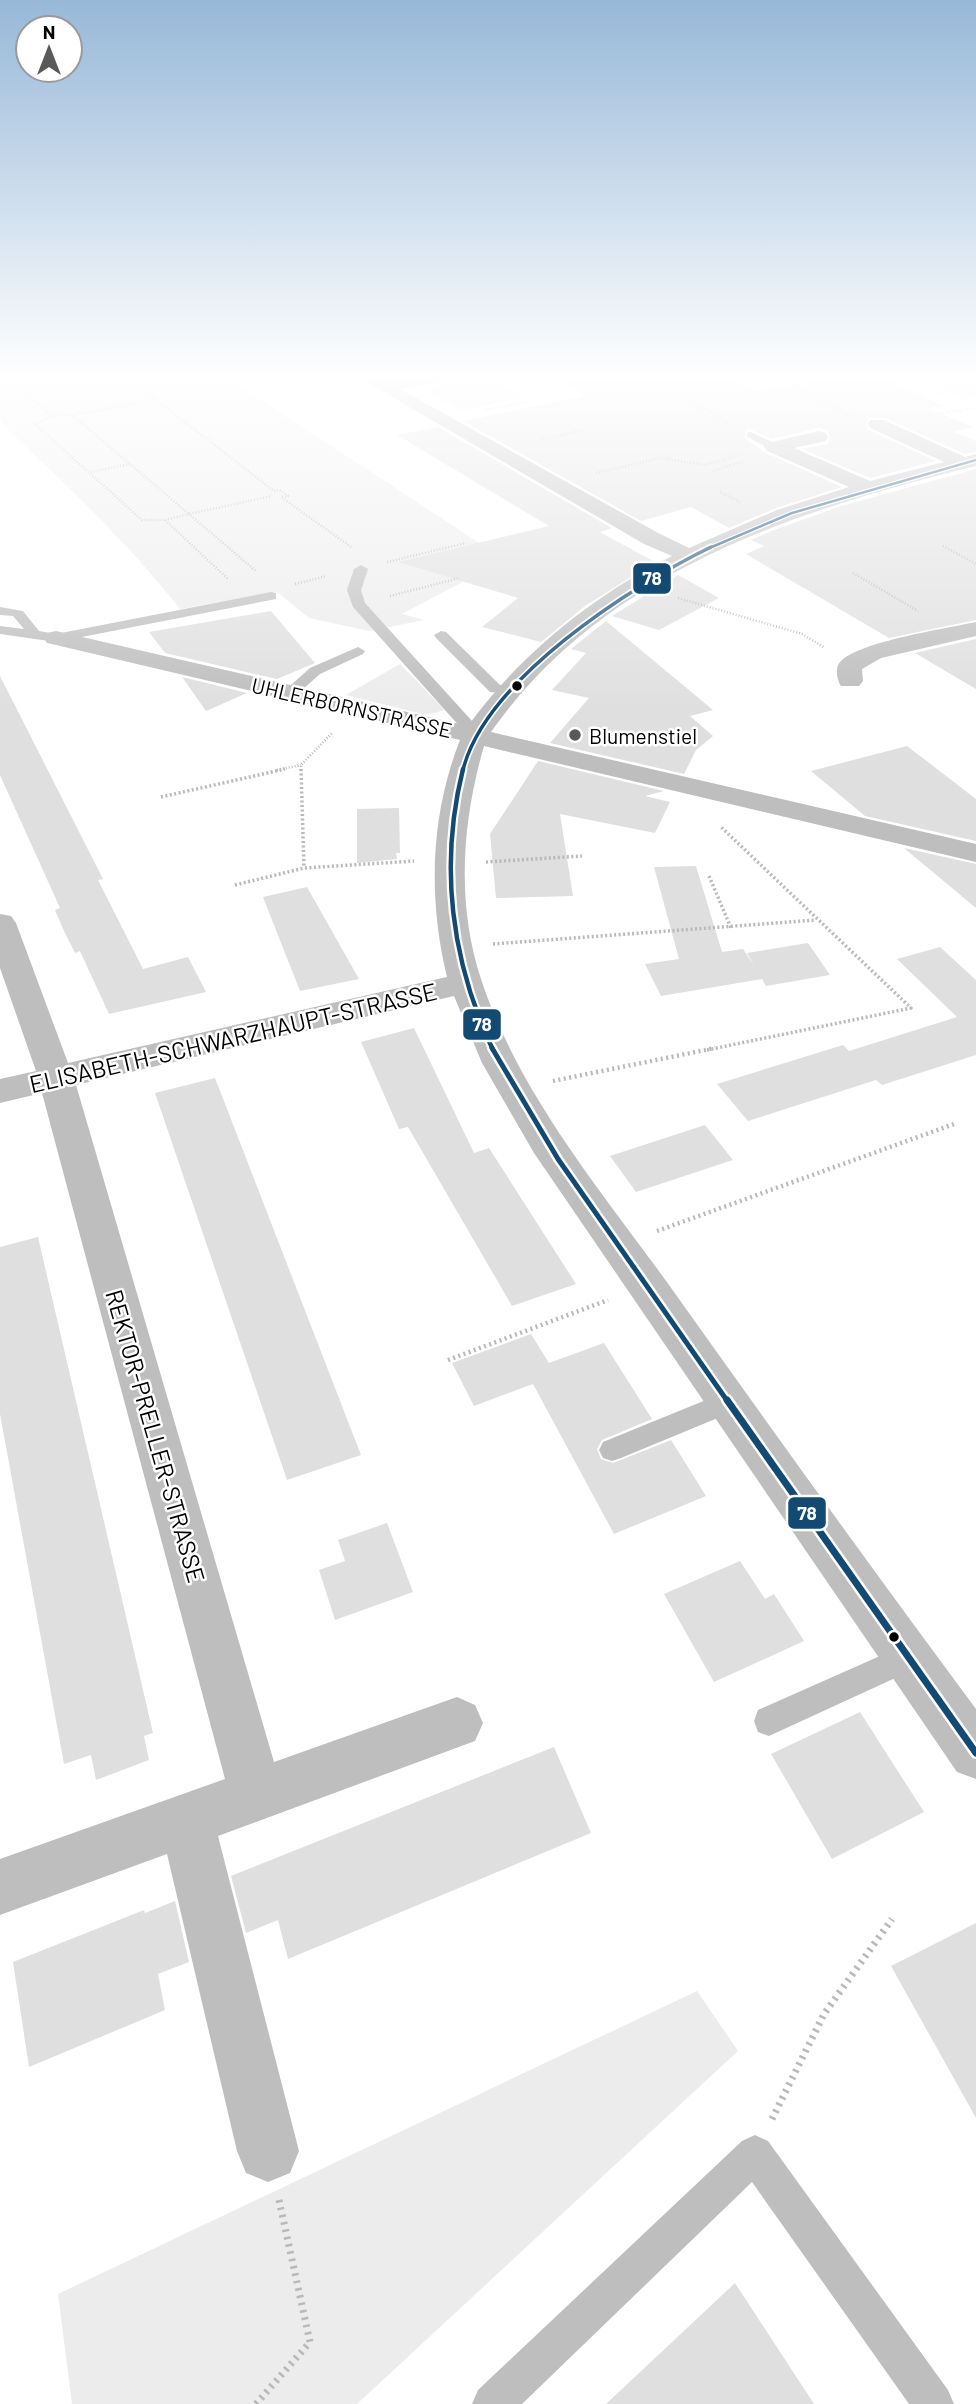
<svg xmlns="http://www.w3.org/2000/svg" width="976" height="2404" font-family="Barlow,sans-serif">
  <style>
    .green { fill: #ececec }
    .building { fill: #dfdfdf }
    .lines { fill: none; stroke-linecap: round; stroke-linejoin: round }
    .path-far3 { stroke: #b9b9b9; stroke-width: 2.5; stroke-dasharray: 1 2; stroke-linecap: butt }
    .path-far2 { stroke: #b9b9b9; stroke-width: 3.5; stroke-dasharray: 2 2.5; stroke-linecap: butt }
    .path-far1 { stroke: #b9b9b9; stroke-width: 4.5; stroke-dasharray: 2 3.5; stroke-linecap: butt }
    .path { stroke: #b9b9b9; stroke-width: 7; stroke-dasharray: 2.5 5; stroke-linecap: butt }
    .lane { fill: #bebebe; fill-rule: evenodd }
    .street { fill: #bebebe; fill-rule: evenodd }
    .bus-1-far4-casing { stroke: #fff; stroke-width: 5 }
    .bus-1-far3-casing { stroke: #fff; stroke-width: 7 }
    .bus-1-far2-casing { stroke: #fff; stroke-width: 9 }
    .bus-1-far1-casing { stroke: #fff; stroke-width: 10 }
    .bus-1-casing { stroke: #fff; stroke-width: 12 }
    .bus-1-far4 { stroke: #124a73; stroke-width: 2.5 }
    .bus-1-far3 { stroke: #124a73; stroke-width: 3.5 }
    .bus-1-far2 { stroke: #124a73; stroke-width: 4.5 }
    .bus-1-far1 { stroke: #124a73; stroke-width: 5 }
    .bus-1 { stroke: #124a73; stroke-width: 7 }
    .bus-dot { fill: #000; stroke: #fff; stroke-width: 2.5 }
    .poi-dot { fill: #595959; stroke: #fff; stroke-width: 2.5 }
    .labels { text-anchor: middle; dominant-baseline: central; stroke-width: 5; stroke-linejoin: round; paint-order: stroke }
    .far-street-label { font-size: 21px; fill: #000; stroke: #fff }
    .far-poi-label { font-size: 21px; fill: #000; stroke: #fff; text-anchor: start }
    .street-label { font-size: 24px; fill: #000; stroke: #fff }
    .line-badge { stroke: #fff; stroke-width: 2.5 }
    .badge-label { font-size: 19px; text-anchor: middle; font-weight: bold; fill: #fff }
  </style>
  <rect width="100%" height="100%" fill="#fff"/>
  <g class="green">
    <path d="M0 373H220L487 548 508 558 402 614 424 620 369 631 309 618 277 592 180 609C129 544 70 488 10 432L0 419Z"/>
    <polygon points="923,373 976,373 976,397 964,399 914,374"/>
    <polygon points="488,378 524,397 461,411 421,389"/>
    <polygon points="400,664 442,707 445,710 426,715 346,695"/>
    <polygon points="697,1991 738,2051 357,2404 72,2404 58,2294"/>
  </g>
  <g class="building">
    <polygon points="550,373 724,373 753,390 877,373 942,406 927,408 973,427 954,432 976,441 976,452 965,454 885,418 870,417 866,423 869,430 936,461 870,478 802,449 827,444 830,438 827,430 818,428 772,439 750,429 745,431 746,439 766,453 842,487 776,508 729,528 691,507 641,521 463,421 584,396"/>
    <polygon points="438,427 612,528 600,532 655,562 585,606 541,642 482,627 518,598 398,562 549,526 397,435"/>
    <polygon points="976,469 976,620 889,638 746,554 764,546 751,540 774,530 841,506"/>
    <polygon points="678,575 719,598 659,630 612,616"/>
    <polygon points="271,611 315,663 277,679 165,653 149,632"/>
    <polygon points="606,621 713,710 690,716 713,736 696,750 684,774 550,743 589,698 552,690 586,653 571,649"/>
    <polygon points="976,639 976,689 915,653"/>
    <polygon points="0,676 103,879 98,880 143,969 188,957 206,992 109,1014 80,951 75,953 64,931 55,910 60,908 0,775"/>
    <polygon points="182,677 247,693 206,711"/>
    <polygon points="907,746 976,799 976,841 865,816 811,771"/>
    <polygon points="538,761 664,791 645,796 670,802 655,833 560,814 573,896 496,898 490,834"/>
    <polygon points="399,808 400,853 396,853 397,859 357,863 357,809"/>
    <polygon points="904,848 976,864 976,908"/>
    <polygon points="696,866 722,952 743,949 754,965 747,953 808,943 830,975 766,986 762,979 661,996 645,964 679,959 654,867"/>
    <polygon points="307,887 359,979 300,991 263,897"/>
    <polygon points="940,947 976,980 976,1055 882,1085 876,1080 748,1121 717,1084 843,1045 849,1051 957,1017 897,959"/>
    <polygon points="414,1028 474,1153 489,1148 576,1284 512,1306 408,1127 399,1129 361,1042"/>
    <polygon points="215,1078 361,1455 287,1480 155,1093"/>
    <polygon points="705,1125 733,1160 636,1192 610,1156"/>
    <polygon points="38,1237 153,1733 144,1736 149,1760 96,1780 91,1755 64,1764 0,1414 0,1247"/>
    <polygon points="531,1334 549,1363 604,1343 652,1419 602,1440 597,1449 601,1459 613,1463 671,1440 706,1496 614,1534 533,1384 474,1406 452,1363"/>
    <polygon points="387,1523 413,1592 335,1620 319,1570 345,1561 338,1540"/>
    <polygon points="740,1561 765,1599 774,1594 804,1641 714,1682 664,1594"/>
    <polygon points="860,1712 924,1812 832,1859 771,1754"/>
    <polygon points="554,1747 591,1833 288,1959 278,1920 246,1933 231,1876"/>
    <polygon points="175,1901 189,1962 158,1974 165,2010 29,2067 13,1962 144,1910 145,1913"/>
    <polygon points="976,1923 976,2118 891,1966"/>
    <polygon points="735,2283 814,2404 606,2404"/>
  </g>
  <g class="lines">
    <g class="path-far3">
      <polyline points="16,373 9,378 52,416 35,424 142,520 165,520 228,579"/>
      <polyline points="138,373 124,375 274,491 280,490 288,496 281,497 351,547"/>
      <polyline points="601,373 625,388"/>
      <polyline points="901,373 969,409 976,408"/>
      <polyline points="791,385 850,415"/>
      <polyline points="693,401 728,423"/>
      <polyline points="486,410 530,401"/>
      <polyline points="73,415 155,400"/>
      <polyline points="928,415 969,409"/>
      <polyline points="52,416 72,415 130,464 91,472"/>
      <polyline points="540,440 584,430"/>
      <polyline points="130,464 189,514 272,496"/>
      <polyline points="713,471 744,461"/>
      <polyline points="596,473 661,458 704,465 737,456"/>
      <polyline points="720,492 740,502"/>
      <polyline points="165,520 189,514 257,572"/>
      <polyline points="943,546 976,564"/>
      <polyline points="387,562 466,543"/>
      <polyline points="853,573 918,611"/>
      <polyline points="295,584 327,576"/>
      <polyline points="390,596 460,578"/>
      <polyline points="678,598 802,634 825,648"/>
      <polyline points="277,770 301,765"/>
      <polyline points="301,770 301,765 333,732"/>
    </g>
    <g class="path-far2">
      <polyline points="301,769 304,868"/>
      <polyline points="161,797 285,769"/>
      <polyline points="486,862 582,856"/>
      <polyline points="709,876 731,928"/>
      <polyline points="235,885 304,868 414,861"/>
      <polyline points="493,944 816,920"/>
      <polyline points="707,1050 911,1008 721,827"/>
    </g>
    <g class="path-far1">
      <polyline points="553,1081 715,1048"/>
      <polyline points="657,1231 954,1124"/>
      <polyline points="448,1360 608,1300"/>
    </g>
    <g class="path">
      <polyline points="772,2119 824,2014 892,1919"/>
      <polyline points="256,2404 310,2342 279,2200"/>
    </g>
    <g class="lane">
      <polygon points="751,432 778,445 780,447 770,449 747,437 747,433"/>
      <polygon points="361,565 368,569 361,590 365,603 482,732 482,738 470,738 353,607 347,590 354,569"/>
      <polygon points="271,592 276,593 276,599 56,642 0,634 0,626 24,629 13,616 0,615 0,607 23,611 39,631 56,634"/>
      <polygon points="441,631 446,632 500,685 516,689 516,695 490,692 436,638 434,635"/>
      <polygon points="358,647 365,651 363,654 320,674 295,696 290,698 282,693 310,668"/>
      <polygon points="728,1391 737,1394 741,1402 737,1410 621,1458 612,1461 603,1458 599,1450 603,1442"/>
      <polygon points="907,1644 917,1648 922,1658 917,1668 769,1736 758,1732 754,1721 758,1710"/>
      <polygon points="755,2135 768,2141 948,2390 954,2404 909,2404 752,2182 522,2404 472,2404 478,2390 742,2141"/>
    </g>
    <g class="street">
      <path d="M351 373H372L386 380 437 373H477L469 378 400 389 660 534 689 548 777 510 849 487 767 451 764 447 767 443 819 431 826 433 828 437 826 441 794 448 870 481 944 462 870 428 868 424 870 420H884L965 457 976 454V466C796 510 603 572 491 732L976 844V862L484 746C462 822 456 903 481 979 519 1094 599 1188 669 1285 770 1427 872 1569 976 1709V1779L957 1772 534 1153 482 1063 454 996 76 1085 274 1762 457 1697 475 1705 483 1723 475 1741 218 1836 299 2151 290 2173 268 2182 246 2173 237 2151 167 1854 0 1915V1859L225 1779 42 1093 0 1103V1079L36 1071 0 968V914L11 916 16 923 68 1063 447 977C428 899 430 816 460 740L56 645 47 643 44 638 47 633 56 631 468 726C519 655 594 595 672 556L644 544Z"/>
      <path d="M976 622V636L881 658 862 669 863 681 859 686H841C837 680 834 667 841 661 862 641 944 629 976 622Z"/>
    </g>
    <defs>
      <polyline id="bus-1-far4" points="707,549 792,513 976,460"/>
      <path id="bus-1-far3" d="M463 770C485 680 631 586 711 547"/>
      <path id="bus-1-far2" d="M463 769C439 865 451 961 493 1050"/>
      <polyline id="bus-1-far1" points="492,1048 558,1159 728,1402"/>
      <polyline id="bus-1" points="727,1400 976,1753"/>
    </defs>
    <use href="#bus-1-far4" class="bus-1-far4-casing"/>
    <use href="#bus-1-far3" class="bus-1-far3-casing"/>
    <use href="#bus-1-far2" class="bus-1-far2-casing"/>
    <use href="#bus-1-far1" class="bus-1-far1-casing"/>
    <use href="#bus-1" class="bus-1-casing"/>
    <use href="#bus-1-far4" class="bus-1-far4"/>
    <use href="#bus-1-far3" class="bus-1-far3"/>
    <use href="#bus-1-far2" class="bus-1-far2"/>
    <use href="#bus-1-far1" class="bus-1-far1"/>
    <use href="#bus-1" class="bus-1"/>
  </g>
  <linearGradient id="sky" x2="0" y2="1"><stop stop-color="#97b8d8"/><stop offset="0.53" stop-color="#fff"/><stop offset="1" stop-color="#fff" stop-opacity="0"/></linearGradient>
  <rect width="976" height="709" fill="url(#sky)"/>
  <g class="bus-dot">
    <circle cx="517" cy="686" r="6"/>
    <circle cx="894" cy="1637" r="6"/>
  </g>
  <circle class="poi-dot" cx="575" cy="735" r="7"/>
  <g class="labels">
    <g class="far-street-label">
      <text transform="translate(352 707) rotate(13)">UHLERBORNSTRASSE</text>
    </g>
    <g class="far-poi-label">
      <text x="589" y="735">Blumenstiel</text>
    </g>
    <g class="street-label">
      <text transform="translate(233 1037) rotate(-13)">ELISABETH-SCHWARZHAUPT-STRASSE</text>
      <text transform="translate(156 1436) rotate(74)">REKTOR-PRELLER-STRASSE</text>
    </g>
  </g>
  <g class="line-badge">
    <rect x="632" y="562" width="40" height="33" rx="7" fill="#124a73"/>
    <rect x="462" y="1008" width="40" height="33" rx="7" fill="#124a73"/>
    <rect x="787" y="1496" width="40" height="34" rx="7" fill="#124a73"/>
  </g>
  <g class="badge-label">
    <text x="652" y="585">78</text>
    <text x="482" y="1031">78</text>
    <text x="807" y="1520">78</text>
  </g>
  <g transform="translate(49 49)"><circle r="33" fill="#ffffff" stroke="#999999" stroke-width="2"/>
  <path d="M0-5L12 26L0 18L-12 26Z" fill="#595959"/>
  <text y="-10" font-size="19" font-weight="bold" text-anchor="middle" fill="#000000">N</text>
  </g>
</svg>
